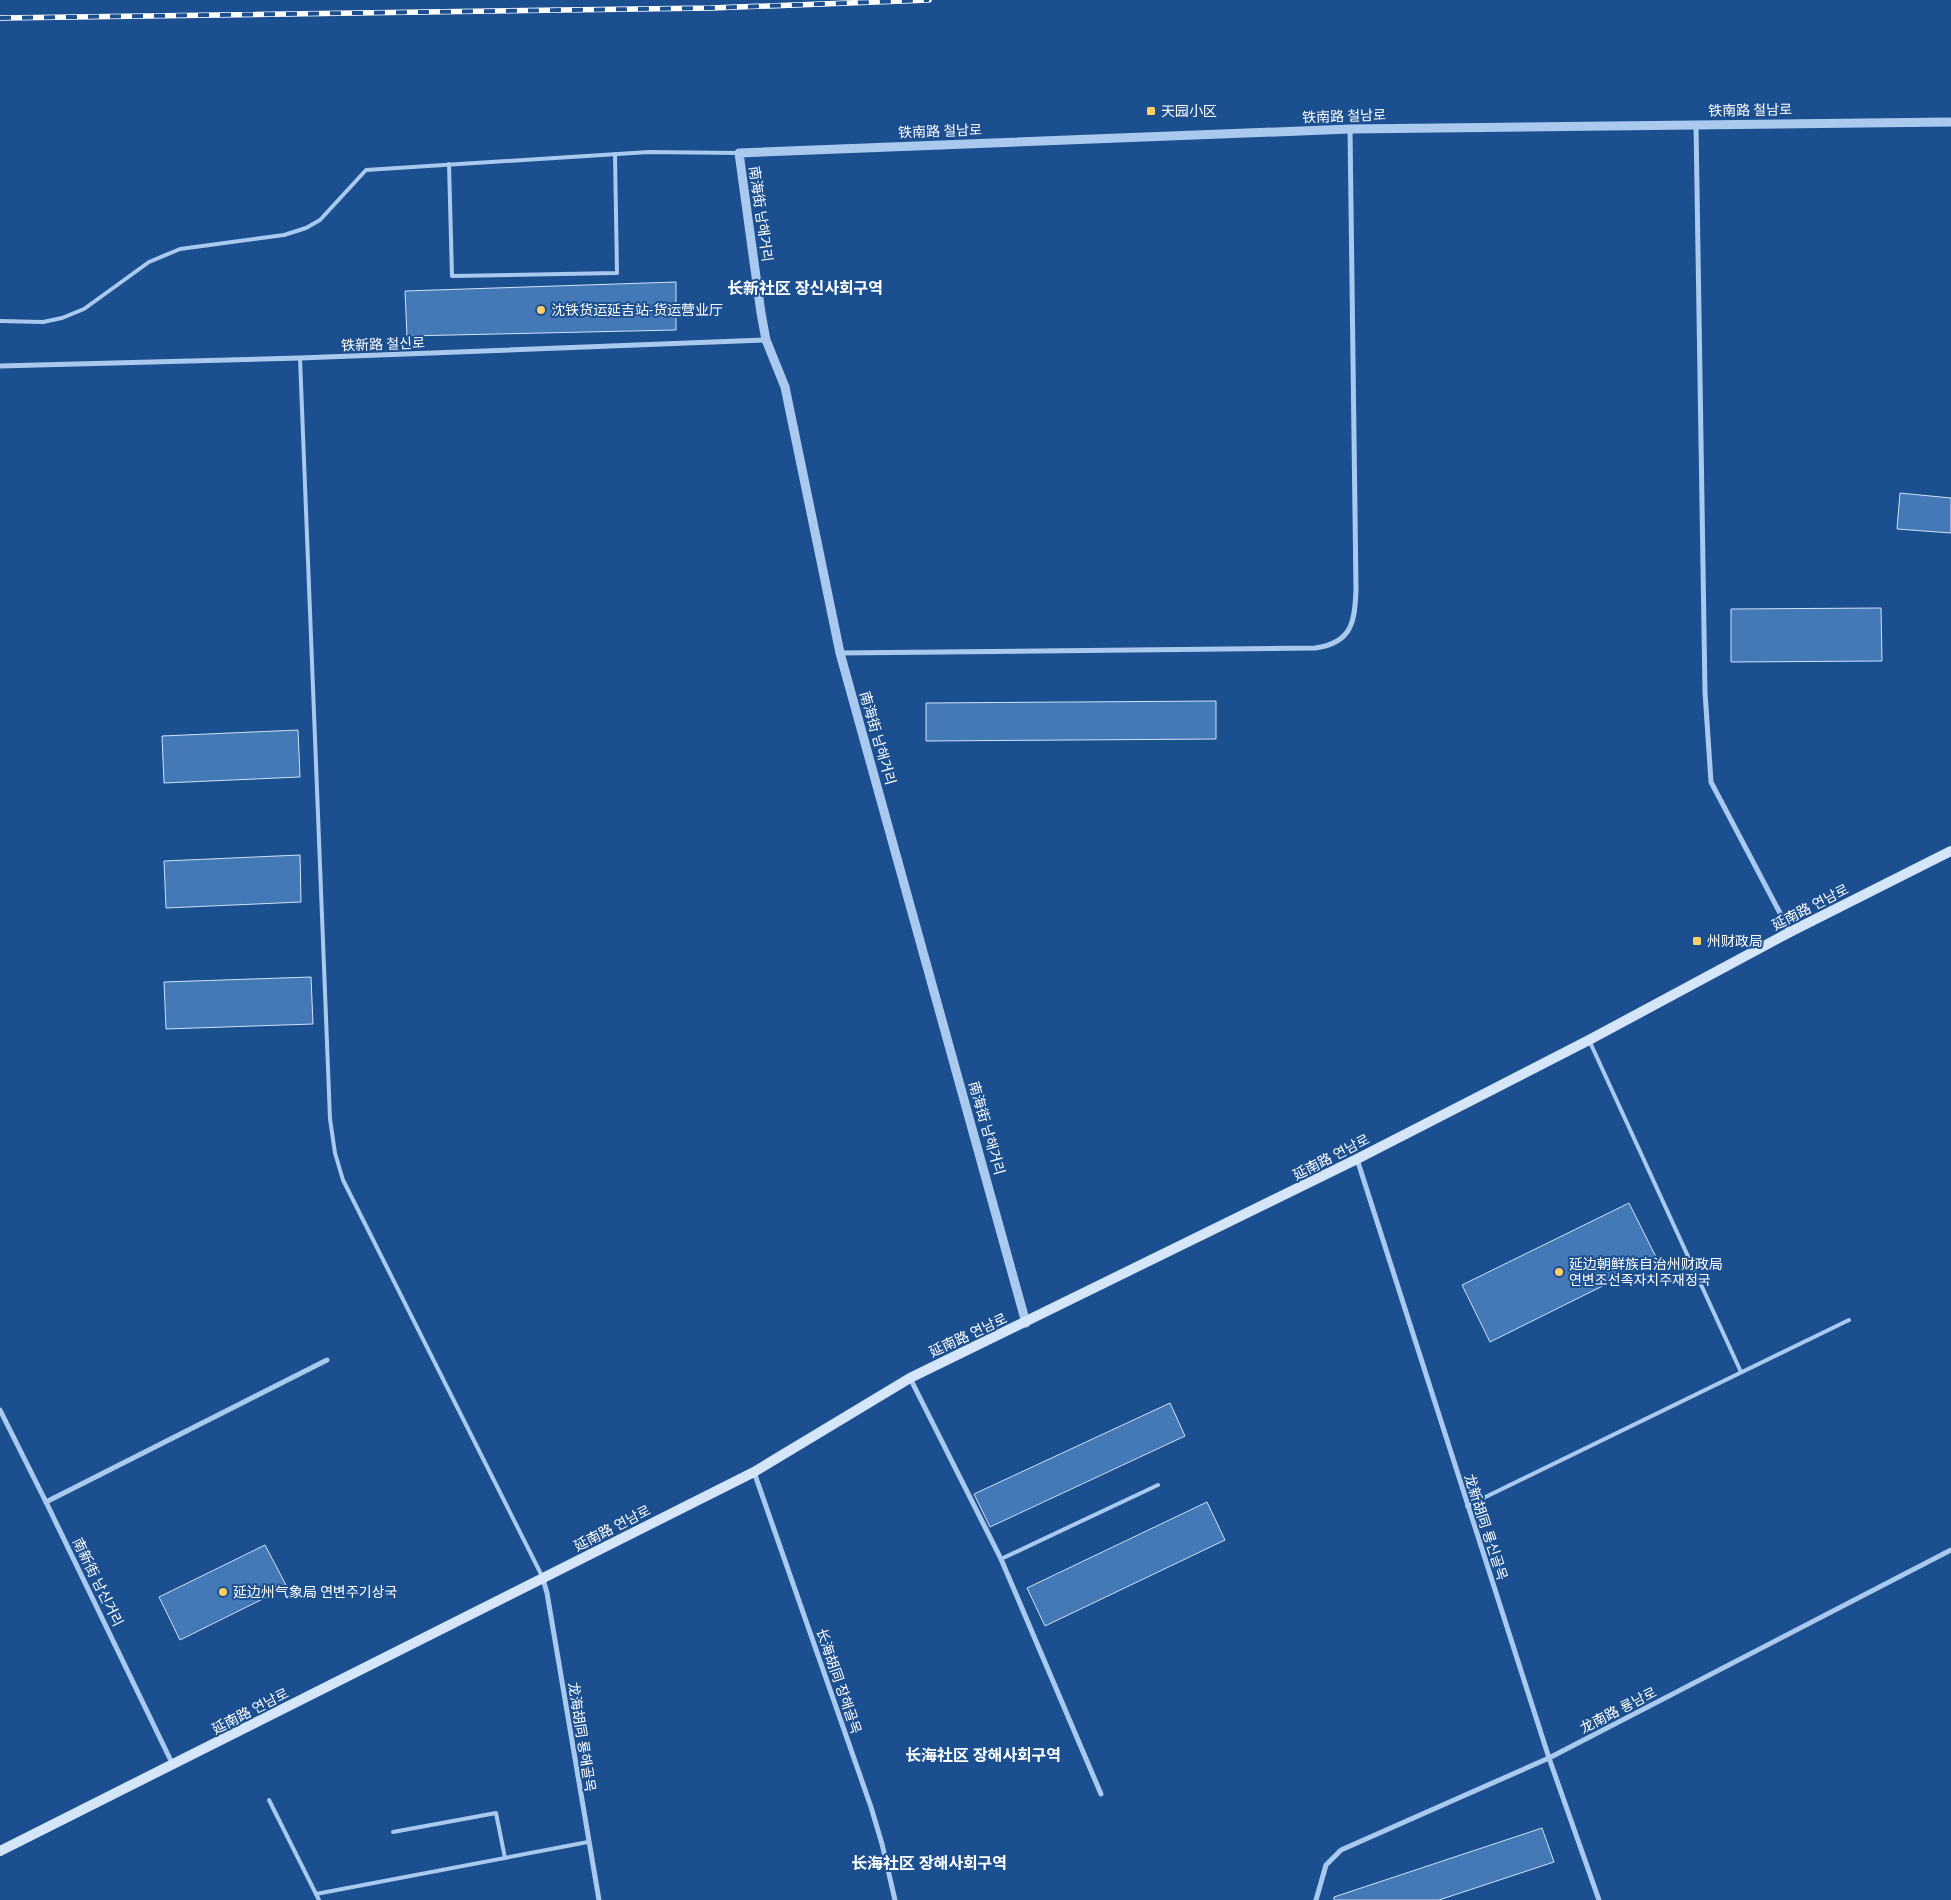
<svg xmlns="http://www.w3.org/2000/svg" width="1951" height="1900" font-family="Ubuntu,'Noto Sans SC','Noto Sans KR',sans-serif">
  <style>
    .building { fill: #4478b7; stroke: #cfe3fa }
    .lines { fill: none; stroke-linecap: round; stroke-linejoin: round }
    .service { stroke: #a9c9ee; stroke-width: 4 }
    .minor { stroke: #a9c9ee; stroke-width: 5 }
    .tertiary { stroke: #a9c9ee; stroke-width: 9 }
    .secondary { stroke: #d6e6fa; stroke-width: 10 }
    .rail-casing { stroke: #fff; stroke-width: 5.5 }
    .rail { stroke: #1b4f8f; stroke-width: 4; stroke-dasharray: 11; stroke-linecap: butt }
    .poi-dot { fill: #ffd166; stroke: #1b4f8f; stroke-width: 2 }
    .labels { text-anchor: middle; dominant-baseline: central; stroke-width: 4; stroke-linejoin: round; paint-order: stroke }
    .street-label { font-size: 14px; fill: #fff; stroke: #1b4f8f }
    .poi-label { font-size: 14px; fill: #fff; stroke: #1b4f8f; text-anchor: start }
    .quarter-label { font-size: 16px; font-weight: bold; fill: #fff; stroke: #1b4f8f }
  </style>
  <rect width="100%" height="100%" fill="#1b4f8f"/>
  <g class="building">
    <polygon points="676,282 676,330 407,336 405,291"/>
    <polygon points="1900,493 1951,498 1951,533 1897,529"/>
    <polygon points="1881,608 1882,661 1731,662 1731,609"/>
    <polygon points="1216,701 1216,739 926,741 926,703"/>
    <polygon points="298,730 300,777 164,783 162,736"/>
    <polygon points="300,855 301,902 166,908 164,861"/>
    <polygon points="311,977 313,1024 166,1029 164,982"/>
    <polygon points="1629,1203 1657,1259 1490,1342 1462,1285"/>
    <polygon points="1170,1403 1185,1436 990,1527 974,1494"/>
    <polygon points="1207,1502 1225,1540 1045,1626 1027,1588"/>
    <polygon points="265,1545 287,1587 180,1640 159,1597"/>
    <polygon points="1542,1828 1554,1862 1439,1900 1334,1900 1334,1897"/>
  </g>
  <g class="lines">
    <g class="service">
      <polyline points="449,164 452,276 617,273 615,154"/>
      <polyline points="0,321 43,322 62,318 84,309 149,262 180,249 284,235 306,228 320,220 366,170 649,152 739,153"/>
      <polyline points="300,358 330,1119 335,1153 343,1180 542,1576"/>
      <polyline points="1589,1040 1741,1372"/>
      <polyline points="1467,1506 1849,1320"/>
      <polyline points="1001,1559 1158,1485"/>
      <polyline points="269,1800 319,1900"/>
      <polyline points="393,1832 496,1813 505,1858"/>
      <polyline points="316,1894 588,1842"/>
    </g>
    <g class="minor">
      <polyline points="1696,125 1705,692 1711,782 1790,932"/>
      <polyline points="0,366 300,358 766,340"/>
      <path d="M840 653 1315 648C1352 643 1355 622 1356 589L1350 129"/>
      <polyline points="1357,1159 1549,1758 1599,1900"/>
      <polyline points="910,1378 1001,1559 1101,1794"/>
      <polyline points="0,1410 46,1502 173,1765"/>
      <polyline points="754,1472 871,1807 882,1844 895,1900"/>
      <polyline points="46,1502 327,1360"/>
      <polyline points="543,1579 547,1593 599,1900"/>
      <polyline points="1316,1900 1326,1865 1341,1850 1549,1758 1951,1550"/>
    </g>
    <polyline class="tertiary" points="1026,1323 840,653 785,387 766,340 761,313 739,153 1350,129 1951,122"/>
    <polyline class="secondary" points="0,1851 754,1472 910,1378 1357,1159 1589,1040 1790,932 1951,851"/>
    <defs>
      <polyline id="rail" points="0,18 711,8 929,0"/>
    </defs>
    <use href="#rail" class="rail-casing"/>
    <use href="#rail" class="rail"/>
  </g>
  <g class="poi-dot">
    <rect x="1146" y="106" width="10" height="10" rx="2.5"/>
    <circle cx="541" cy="310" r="5"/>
    <rect x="1692" y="936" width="10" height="10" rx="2.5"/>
    <circle cx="1559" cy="1272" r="5"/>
    <circle cx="223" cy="1592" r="5"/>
  </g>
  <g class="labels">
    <g class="street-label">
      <text transform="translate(1750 110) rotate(-1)">铁南路 철남로</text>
      <text transform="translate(1344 116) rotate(-2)">铁南路 철남로</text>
      <text transform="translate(940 131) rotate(-2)">铁南路 철남로</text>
      <text transform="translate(761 214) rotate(82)">南海街 남해거리</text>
      <text transform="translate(383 344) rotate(-2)">铁新路 철신로</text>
      <text transform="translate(878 738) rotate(74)">南海街 남해거리</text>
      <text transform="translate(1810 907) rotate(-27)">延南路 연남로</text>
      <text transform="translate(987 1128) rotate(74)">南海街 남해거리</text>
      <text transform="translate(1331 1157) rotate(-27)">延南路 연남로</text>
      <text transform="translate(968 1335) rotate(-25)">延南路 연남로</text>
      <text transform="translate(1486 1527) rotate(72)">龙新胡同 룡신골목</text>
      <text transform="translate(612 1528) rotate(-27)">延南路 연남로</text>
      <text transform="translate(98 1582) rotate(64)">南新街 남신거리</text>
      <text transform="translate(839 1681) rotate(71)">长海胡同 장해골목</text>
      <text transform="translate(1618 1710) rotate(-27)">龙南路 룡남로</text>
      <text transform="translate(250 1711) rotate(-27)">延南路 연남로</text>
      <text transform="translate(582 1737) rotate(81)">龙海胡同 룡해골목</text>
    </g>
    <g class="poi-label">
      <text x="1161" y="111">天园小区</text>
      <text x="551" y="310">沈铁货运延吉站-货运营业厅</text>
      <text x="1707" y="941">州财政局</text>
      <text x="1569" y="1264">延边朝鲜族自治州财政局<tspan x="1569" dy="16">연변조선족자치주재정국</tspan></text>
      <text x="233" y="1592">延边州气象局 연변주기상국</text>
    </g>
    <g class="quarter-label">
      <text x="805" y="288">长新社区 장신사회구역</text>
      <text x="983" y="1755">长海社区 장해사회구역</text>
      <text x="929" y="1863">长海社区 장해사회구역</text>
    </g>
  </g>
</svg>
